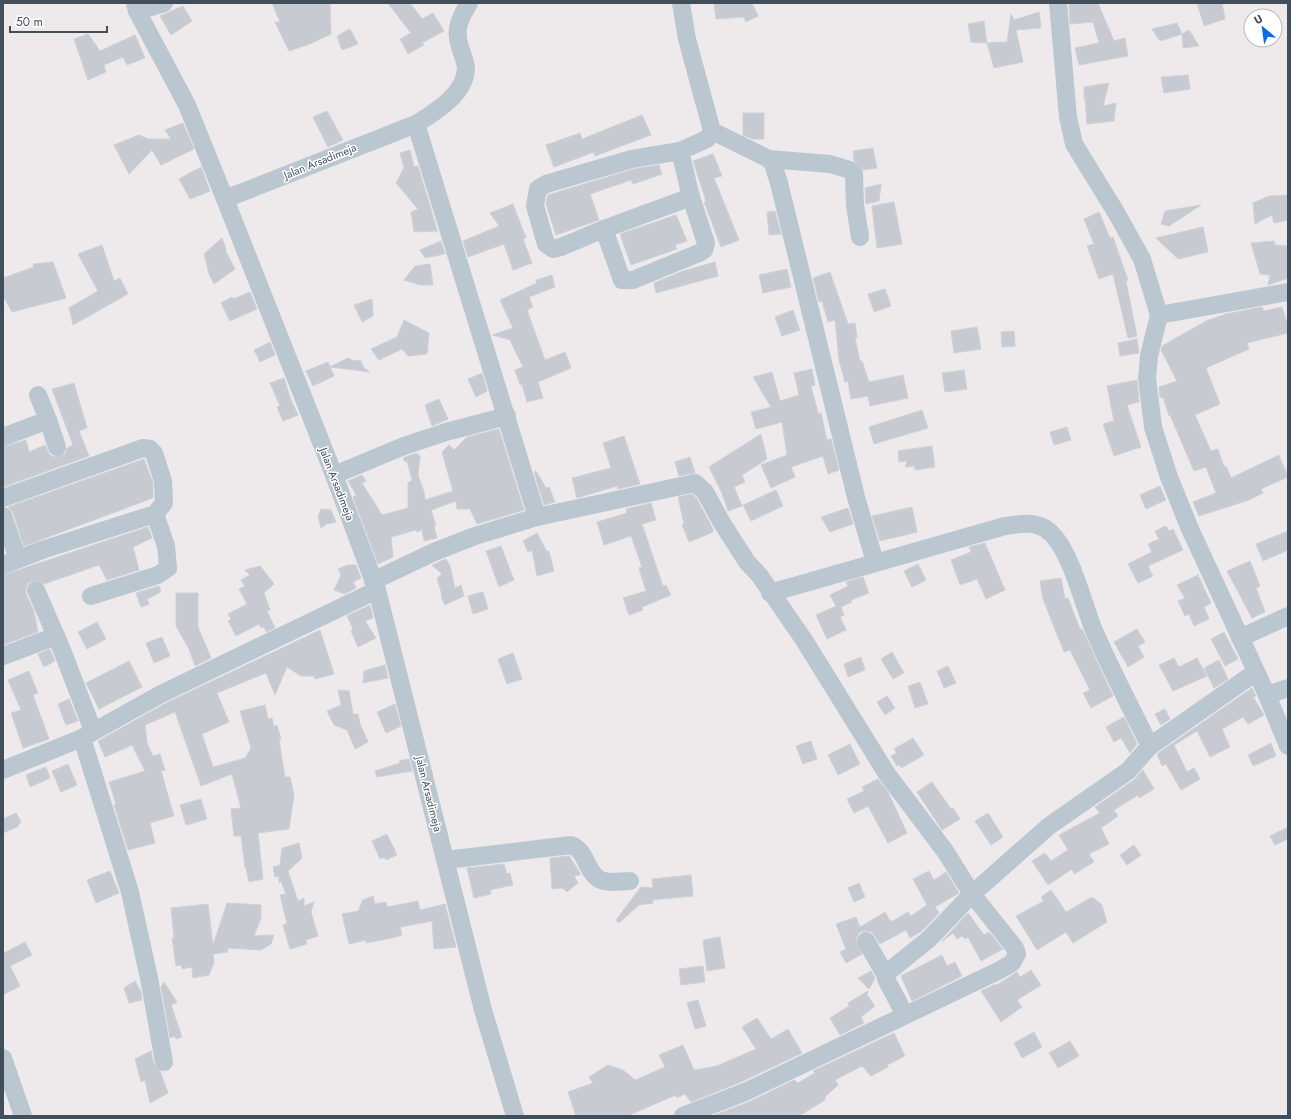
<svg xmlns="http://www.w3.org/2000/svg" width="1291" height="1119" font-family="Jost,sans-serif">
  <style>
    .building { fill: #c7cad1; stroke: #ced1d8 }
    .lines { fill: none; stroke-linecap: round; stroke-linejoin: round }
    .minor { stroke: #bac6d0; stroke-width: 18 }
    .labels { text-anchor: middle; dominant-baseline: central; stroke-width: 3; stroke-linejoin: round; paint-order: stroke }
    .street-label { font-size: 11px; fill: #424f5a; stroke: #fff }
  </style>
  <rect width="100%" height="100%" fill="#eeeaeb"/>
  <g class="building">
    <polygon points="272,3 330,3 331,34 310,44 289,51 275,22 280,22"/>
    <polygon points="388,3 410,3 422,19 433,13 444,31 422,43 424,45 408,54 400,39 411,33"/>
    <polygon points="714,3 752,3 758,16 746,22 744,17 716,19"/>
    <polygon points="1069,3 1098,3 1114,41 1125,38 1128,56 1079,65 1075,48 1099,43 1093,22 1070,24"/>
    <polygon points="1197,3 1222,3 1225,19 1204,26"/>
    <polygon points="183,6 192,21 171,35 160,16"/>
    <polygon points="1039,12 1041,28 1016,30 1023,62 994,68 987,43 1007,42 1011,14 1014,20"/>
    <polygon points="984,21 987,43 971,42 968,24"/>
    <polygon points="1177,23 1182,34 1160,41 1152,29"/>
    <polygon points="350,29 358,44 342,50 337,36"/>
    <polygon points="1189,30 1199,46 1183,48 1182,34"/>
    <polygon points="88,34 100,51 135,35 145,58 127,65 123,57 104,65 106,72 88,80 74,39"/>
    <polygon points="1188,75 1190,89 1164,93 1161,77"/>
    <polygon points="1109,83 1103,106 1116,103 1114,121 1087,124 1085,98 1084,98 1084,87"/>
    <polygon points="327,111 343,140 328,147 313,117"/>
    <polygon points="743,113 764,113 764,139 753,139 743,135"/>
    <polygon points="642,115 651,135 595,156 594,152 554,167 546,145 580,133 582,139"/>
    <polygon points="183,123 194,149 161,165 152,150 129,174 114,145 139,135 148,139 171,139 165,130"/>
    <polygon points="873,148 877,168 863,170 854,161 853,151"/>
    <polygon points="410,150 414,167 418,166 438,233 436,231 414,232 411,212 418,209 396,183 404,168 400,153"/>
    <polygon points="713,154 722,176 714,178 739,240 721,247 704,202 706,201 693,161"/>
    <polygon points="659,165 662,174 633,184 631,180 590,194 599,220 556,235 546,204 548,195 634,169"/>
    <polygon points="201,167 210,191 190,199 179,179"/>
    <polygon points="881,184 879,201 866,204 865,188"/>
    <polygon points="1288,195 1288,220 1274,223 1272,215 1255,224 1253,203 1269,196"/>
    <polygon points="894,202 902,244 877,248 872,206"/>
    <polygon points="513,204 526,238 523,239 532,263 513,270 504,244 468,257 463,241 499,226 490,213"/>
    <polygon points="1201,205 1169,226 1161,224 1165,211"/>
    <polygon points="775,211 781,234 769,235 767,212"/>
    <polygon points="1099,212 1110,238 1113,237 1128,280 1126,281 1137,336 1128,338 1113,274 1099,279 1087,246 1094,244 1084,219"/>
    <polygon points="676,215 687,241 675,245 677,249 631,265 620,234"/>
    <polygon points="1203,227 1208,252 1178,259 1156,238"/>
    <polygon points="222,238 226,249 225,250 235,269 214,284 209,274 204,254"/>
    <polygon points="441,241 445,254 425,258 420,250"/>
    <polygon points="1274,241 1275,245 1288,246 1288,278 1268,285 1270,275 1260,274 1251,243"/>
    <polygon points="102,245 114,281 120,278 128,294 73,325 69,308 98,291 78,254"/>
    <polygon points="53,262 66,298 12,312 3,296 3,278 34,267 33,264"/>
    <polygon points="715,262 718,276 656,293 654,283 683,271"/>
    <polygon points="430,264 433,285 420,285 404,280 415,266"/>
    <polygon points="787,269 791,287 763,293 759,275"/>
    <polygon points="830,272 848,324 855,323 857,338 855,338 860,361 862,361 869,382 903,375 908,398 870,406 868,396 851,399 848,381 845,382 839,360 835,320 828,322 822,301 819,302 813,278"/>
    <polygon points="552,275 555,287 529,297 533,307 527,310 545,360 565,352 571,368 538,382 543,398 527,402 522,384 520,385 515,370 523,367 510,340 492,335 513,328 500,300 537,283 536,280"/>
    <polygon points="885,289 891,306 874,312 868,294"/>
    <polygon points="250,292 257,309 230,321 221,303 232,297 233,299"/>
    <polygon points="372,299 373,316 362,322 354,305"/>
    <polygon points="1262,307 1264,311 1282,307 1288,326 1288,333 1247,343 1249,349 1206,368 1220,404 1195,415 1211,451 1218,449 1224,467 1226,466 1231,478 1279,455 1288,477 1261,489 1263,493 1249,500 1199,516 1193,502 1216,493 1206,467 1194,471 1170,415 1169,416 1163,397 1160,398 1159,387 1177,381 1161,350 1162,346 1206,321 1226,314"/>
    <polygon points="793,310 800,330 782,336 775,317"/>
    <polygon points="404,320 429,333 427,354 408,356 402,349 379,360 371,349 397,337"/>
    <polygon points="977,327 981,349 954,353 951,331"/>
    <polygon points="1014,331 1015,346 1002,347 1001,332"/>
    <polygon points="1137,339 1139,353 1120,356 1118,343"/>
    <polygon points="270,342 275,355 260,362 254,350"/>
    <polygon points="348,358 354,361 360,360 364,368 370,372 330,367"/>
    <polygon points="328,362 334,376 313,386 306,371"/>
    <polygon points="812,369 815,385 811,386 818,413 821,413 827,440 831,439 839,470 828,474 823,456 791,467 795,477 771,488 761,465 787,455 782,422 756,429 751,412 771,407 753,377 772,372 780,401 799,395 794,373"/>
    <polygon points="964,370 967,389 945,392 942,373"/>
    <polygon points="482,373 487,391 476,397 468,379"/>
    <polygon points="284,378 291,400 298,415 283,421 277,407 280,406 270,383"/>
    <polygon points="1137,380 1139,402 1127,405 1141,447 1114,456 1103,424 1114,421 1107,386"/>
    <polygon points="74,383 87,428 79,431 89,456 3,487 3,447 26,440 29,452 45,445 50,455 55,457 65,454 67,448 73,445 52,389"/>
    <polygon points="439,399 448,419 432,426 425,405"/>
    <polygon points="922,410 928,428 874,444 869,427"/>
    <polygon points="1067,427 1071,440 1054,445 1050,432"/>
    <polygon points="499,429 524,510 477,524 470,509 457,509 456,501 431,510 436,526 434,526 437,538 424,541 422,530 417,532 416,530 391,537 393,557 378,564 353,497 356,495 348,481 362,475 366,481 362,483 382,515 408,508 408,483 412,480 407,461 405,462 403,458 416,453 420,456 418,475 424,492 425,500 453,491 442,452 449,445 454,450 467,437"/>
    <polygon points="761,434 767,459 742,475 745,482 734,487 742,506 728,511 722,493 709,467"/>
    <polygon points="624,436 640,484 618,489 617,486 577,498 572,478 611,468 603,443"/>
    <polygon points="932,446 935,467 915,470 915,466 905,467 907,461 899,462 898,451"/>
    <polygon points="690,457 695,473 679,476 675,462"/>
    <polygon points="144,459 153,483 153,498 24,546 13,513 8,507"/>
    <polygon points="536,471 546,488 549,487 555,502 544,505 534,472"/>
    <polygon points="1160,486 1166,500 1146,509 1140,495"/>
    <polygon points="776,490 783,506 751,521 743,505"/>
    <polygon points="692,494 697,499 713,529 713,532 689,542 682,525 684,524 678,497"/>
    <polygon points="651,503 656,520 642,524 663,586 666,585 671,595 642,607 643,610 629,615 623,598 646,591 639,568 642,567 631,536 604,545 597,522 627,513 626,509"/>
    <polygon points="912,507 917,532 880,541 872,516"/>
    <polygon points="848,508 853,524 830,532 821,517"/>
    <polygon points="321,509 331,510 336,522 327,524 321,528 318,517"/>
    <polygon points="1166,526 1169,531 1173,529 1183,550 1148,566 1153,576 1138,583 1128,564 1152,552 1148,544 1159,539 1155,531"/>
    <polygon points="148,527 152,538 133,547 139,570 107,580 99,565 44,584 37,580 28,583 26,588 26,594 34,611 38,632 3,645 3,575"/>
    <polygon points="1288,531 1288,550 1263,561 1256,544"/>
    <polygon points="537,533 547,552 549,551 554,571 537,576 532,550 528,552 523,541"/>
    <polygon points="985,543 1005,590 986,599 977,579 960,585 951,560 971,552 969,547"/>
    <polygon points="501,546 514,580 499,587 486,551"/>
    <polygon points="446,559 450,566 455,588 461,585 464,596 445,605 441,596 442,595 437,578 442,574 432,565"/>
    <polygon points="1250,561 1260,586 1256,588 1265,612 1252,618 1227,571"/>
    <polygon points="918,564 926,580 912,587 904,571"/>
    <polygon points="348,565 356,565 361,578 353,582 356,588 345,594 334,590 341,575 338,569"/>
    <polygon points="260,566 274,584 264,593 270,610 267,611 275,628 266,632 264,627 261,628 259,624 236,636 228,621 231,619 228,614 247,604 239,589 245,586 241,580 250,575 245,570"/>
    <polygon points="1198,575 1211,603 1204,607 1209,619 1194,626 1189,614 1185,616 1178,601 1185,598 1177,585"/>
    <polygon points="863,577 869,593 851,600 852,602 841,607 844,615 840,617 846,630 827,639 816,615 836,606 830,595 848,586 846,582"/>
    <polygon points="1061,578 1065,599 1068,598 1080,629 1082,629 1113,696 1091,708 1083,693 1090,690 1070,650 1064,652 1043,599 1040,581"/>
    <polygon points="159,586 161,592 147,599 149,604 141,607 136,593"/>
    <polygon points="483,592 488,609 473,614 468,596"/>
    <polygon points="176,593 198,593 198,627 211,658 195,666 189,649 176,626"/>
    <polygon points="370,605 373,618 365,621 376,638 358,647 351,631 353,629 347,616"/>
    <polygon points="97,622 106,639 87,649 78,632"/>
    <polygon points="1137,629 1145,642 1138,646 1144,657 1128,667 1114,642"/>
    <polygon points="320,630 334,674 315,679 314,676 301,676 287,667 275,695 266,673 217,693 229,722 202,734 213,767 245,758 251,748 240,711 265,705 268,719 272,718 274,727 277,725 281,739 279,740 285,777 290,777 294,795 289,829 258,833 263,879 249,882 246,868 245,868 241,836 234,836 231,809 241,808 232,774 201,786 175,712 145,725 147,743 153,756 160,754 165,770 161,771 174,816 150,823 155,843 128,850 114,805 116,804 109,782 145,771 132,745 105,757 98,741 166,703"/>
    <polygon points="1224,632 1238,659 1225,666 1211,639"/>
    <polygon points="162,637 170,656 154,663 146,643"/>
    <polygon points="50,649 55,661 44,667 38,654"/>
    <polygon points="892,652 904,673 893,679 881,659"/>
    <polygon points="513,653 522,679 507,684 498,659"/>
    <polygon points="861,657 865,670 848,677 844,664"/>
    <polygon points="1174,658 1179,667 1197,658 1207,676 1173,691 1159,665"/>
    <polygon points="1219,660 1228,679 1214,688 1204,668"/>
    <polygon points="129,661 142,687 99,709 86,683"/>
    <polygon points="385,665 388,678 363,683 364,671"/>
    <polygon points="948,666 956,683 944,688 937,671"/>
    <polygon points="29,671 38,693 33,695 49,739 23,748 11,713 21,710 8,680"/>
    <polygon points="920,682 928,704 915,708 908,686"/>
    <polygon points="1252,688 1256,696 1253,697 1264,715 1248,724 1243,717 1222,729 1230,747 1210,757 1197,731 1174,745 1187,772 1194,768 1200,779 1181,790 1166,764 1162,766 1157,754"/>
    <polygon points="338,690 349,691 353,714 358,714 360,724 368,742 355,749 347,730 334,725 327,711 341,705"/>
    <polygon points="887,696 895,708 885,715 877,702"/>
    <polygon points="69,699 78,721 66,725 58,704"/>
    <polygon points="395,704 401,726 386,733 377,712"/>
    <polygon points="1165,709 1170,719 1161,725 1155,714"/>
    <polygon points="1124,717 1137,744 1130,753 1121,738 1114,742 1106,727"/>
    <polygon points="913,738 924,755 901,768 900,765 897,766 891,756 897,753 894,749"/>
    <polygon points="811,741 817,759 803,764 796,746"/>
    <polygon points="1271,743 1276,756 1253,766 1248,755"/>
    <polygon points="850,744 860,764 838,775 828,755"/>
    <polygon points="409,759 412,771 377,777 375,771 400,763 399,761"/>
    <polygon points="68,764 77,785 61,792 52,771"/>
    <polygon points="46,767 50,778 30,787 26,775"/>
    <polygon points="1143,770 1154,789 1139,798 1138,795 1114,810 1118,816 1101,828 1109,844 1089,854 1094,862 1074,874 1072,869 1048,885 1032,861 1045,853 1051,861 1068,850 1059,835 1100,813 1095,807 1134,780"/>
    <polygon points="878,779 888,792 907,833 888,843 868,806 854,813 847,799 864,791 862,787"/>
    <polygon points="932,782 951,809 953,808 960,819 942,830 917,792"/>
    <polygon points="201,799 207,819 186,825 180,805"/>
    <polygon points="16,813 21,822 17,827 3,833 3,819"/>
    <polygon points="988,813 1003,837 991,845 975,821"/>
    <polygon points="1288,827 1288,839 1275,845 1270,836"/>
    <polygon points="387,834 397,855 386,860 384,857 380,859 372,841"/>
    <polygon points="299,843 302,858 288,871 298,901 304,898 304,906 314,902 311,912 318,936 306,940 307,944 290,949 283,925 287,924 280,895 286,894 281,881 279,883 279,876 275,877 273,867 280,865 282,848"/>
    <polygon points="1134,845 1141,855 1127,865 1120,855"/>
    <polygon points="569,856 580,873 580,875 574,876 578,883 567,892 563,888 552,889 550,858"/>
    <polygon points="504,864 507,874 510,873 513,885 490,890 491,894 474,898 467,868"/>
    <polygon points="110,871 119,893 96,903 87,880"/>
    <polygon points="929,871 934,880 946,872 959,893 935,907 939,913 922,931 910,938 906,930 880,944 872,932 866,931 860,932 857,936 856,941 862,954 846,963 840,952 846,949 836,924 856,917 860,927 885,912 891,922 908,912 911,916 927,905 913,879"/>
    <polygon points="691,875 693,896 652,900 653,903 639,905 619,923 616,920 641,887 653,888 652,879"/>
    <polygon points="859,883 865,897 854,902 848,888"/>
    <polygon points="1051,890 1066,912 1092,897 1102,905 1107,922 1073,943 1066,932 1037,950 1016,916 1044,901 1041,897"/>
    <polygon points="373,896 375,904 386,902 387,907 418,901 420,910 445,904 456,947 434,949 432,921 400,927 402,935 392,938 366,943 366,940 349,944 342,914 358,911 363,900"/>
    <polygon points="227,903 261,905 261,918 254,936 274,935 271,944 261,950 227,948 228,952 213,954 214,963 209,975 193,978 192,967 182,969 181,965 176,966 172,938 174,938 171,908 208,904 213,945"/>
    <polygon points="968,913 984,935 989,932 1003,949 981,961 968,937 965,939 962,936 957,939 953,933 941,942"/>
    <polygon points="720,937 725,968 707,971 703,940"/>
    <polygon points="25,942 32,955 10,966 20,986 3,995 3,951 4,953"/>
    <polygon points="942,955 947,966 955,962 962,976 912,1001 901,976"/>
    <polygon points="703,966 705,982 681,985 679,969"/>
    <polygon points="1031,970 1041,985 1017,1000 1022,1007 1001,1022 981,991 996,984 997,985 1017,972 1020,977"/>
    <polygon points="871,971 875,978 869,989 858,978"/>
    <polygon points="135,981 141,992 142,1000 129,1003 124,988"/>
    <polygon points="164,982 177,1002 171,1005 182,1037 176,1039 174,1036 170,1038 161,987"/>
    <polygon points="868,991 867,995 875,1006 861,1017 864,1023 840,1035 830,1018 849,1006 848,1003"/>
    <polygon points="698,1000 706,1026 695,1029 687,1003"/>
    <polygon points="757,1018 771,1039 788,1029 802,1053 741,1082 691,1102 685,1094 677,1098 676,1095 627,1116 576,1116 568,1092 593,1083 589,1077 608,1065 623,1070 635,1080 665,1067 659,1055 683,1045 694,1070 717,1066 756,1049 742,1027"/>
    <polygon points="1034,1032 1042,1047 1022,1058 1014,1043"/>
    <polygon points="894,1033 905,1056 887,1065 888,1067 871,1076 862,1066 835,1080 838,1085 825,1097 825,1100 799,1116 712,1116 749,1102 794,1080 798,1083 815,1073 813,1071"/>
    <polygon points="1070,1041 1079,1056 1058,1068 1049,1053"/>
    <polygon points="151,1051 154,1064 160,1071 168,1093 150,1103 145,1080 141,1082 135,1059"/>
  </g>
  <g class="lines">
    <g class="minor">
      <polyline points="135,3 137,11 187,105 225,199"/>
      <path d="M469 3C460 18 454 29 460 47 462 54 465 60 466 68 466 94 435 112 416 124L225 199 334 475 377 590 483 1010 515 1116"/>
      <polyline points="1058,3 1068,117 1074,144 1117,214 1142,259 1159,315 1149,356 1147,378 1153,427 1169,477 1190,529 1267,695 1288,746"/>
      <polyline points="137,11 164,3"/>
      <polyline points="416,124 537,517"/>
      <polyline points="712,131 769,159 830,164 850,170 854,174 855,205 860,237"/>
      <polyline points="680,151 691,197 706,243 704,250 699,253 633,280 622,280 604,229 561,247 553,249 546,244 535,206 538,189 546,184 632,159 680,151 707,139 712,131 687,39 681,3"/>
      <polyline points="769,159 773,164 779,183 856,497 875,562"/>
      <polyline points="604,229 691,197"/>
      <polyline points="1159,315 1288,292"/>
      <polyline points="48,420 57,447"/>
      <polyline points="3,437 48,420 38,395"/>
      <polyline points="334,475 404,446 446,432 507,416"/>
      <polyline points="3,498 143,448 150,449 154,453 163,481 164,503 155,514 42,550 3,565"/>
      <polyline points="3,516 18,559"/>
      <polyline points="373,581 434,552 475,536 537,517 695,483 705,492 722,523 747,562 760,576 804,640 887,774 945,851 972,894 1015,948 1017,954 1012,963 1000,970 745,1092 683,1116"/>
      <polyline points="36,590 62,650 93,731"/>
      <path d="M770 593 1005 526C1020 524 1033 521 1046 529 1071 546 1083 606 1095 633 1112 671 1131 709 1150 746"/>
      <polyline points="91,596 158,575 168,568 166,546 155,514"/>
      <polyline points="1240,638 1288,616"/>
      <polyline points="3,656 56,636"/>
      <polyline points="1267,695 1288,688"/>
      <polyline points="82,738 130,892 149,978 164,1062"/>
      <polyline points="3,770 82,738 161,694 377,590"/>
      <path d="M446 860 571 845C587 850 586 874 601 880 610 884 621 881 630 881"/>
      <polyline points="866,941 886,976"/>
      <polyline points="905,1015 886,979 888,972 929,939 972,894 1049,826 1128,771 1150,746 1256,672"/>
      <polyline points="3,1058 23,1116"/>
    </g>
  </g>
  <g class="labels">
    <g class="street-label">
      <text transform="translate(320 161) rotate(-22)">Jalan Arsadimeja</text>
      <text transform="translate(337 484) rotate(69)">Jalan Arsadimeja</text>
      <text transform="translate(429 794) rotate(76)">Jalan Arsadimeja</text>
    </g>
  </g>
  <rect width="1291" height="1119" fill="none" stroke="#424f5a" stroke-width="8"/>
  <g transform="translate(1263 28) rotate(331)"><circle r="19" fill="#ffffff" stroke="#b3b9bd"/>
  <path d="M0-3L7 15L0 10L-7 15Z" fill="#086beb"/>
  <text y="-6" font-size="11" font-weight="bold" text-anchor="middle" fill="#424f5a">U</text>
  </g>
  <path d="M10 26v6h97v-6" fill="none" stroke="#424f5a" stroke-width="2"/>
  <text x="16" y="26" font-size="12" fill="#424f5a" stroke="#ffffff" stroke-width="3" paint-order="stroke">50 m</text>
</svg>
